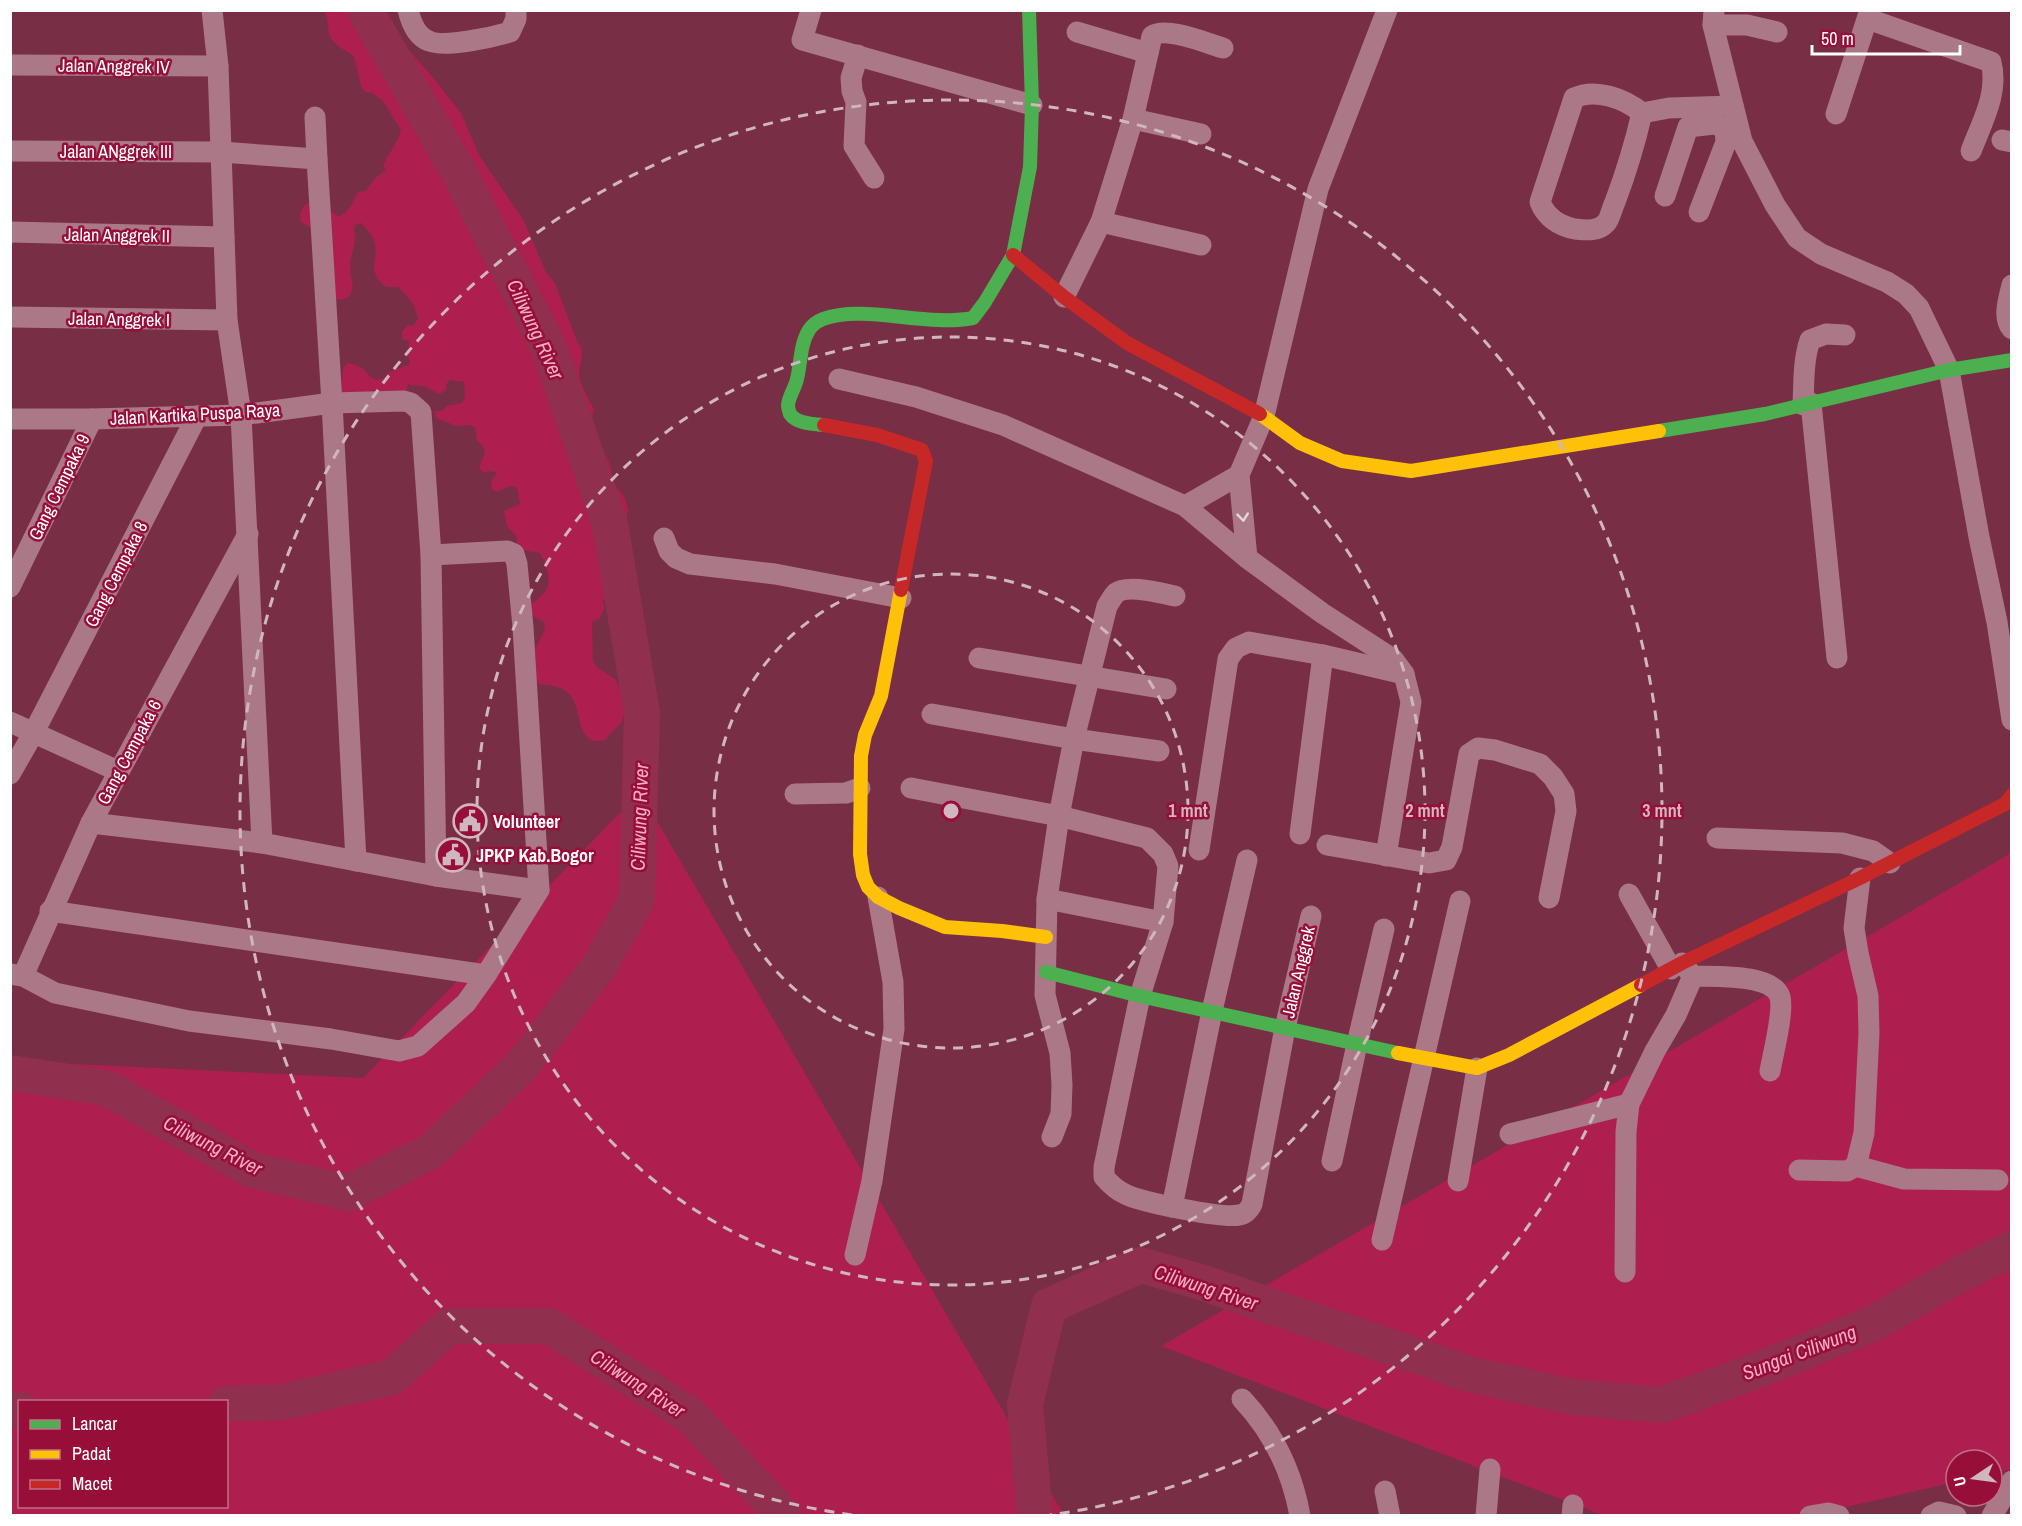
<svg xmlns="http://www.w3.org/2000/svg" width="2022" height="1526" font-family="'Archivo Narrow',sans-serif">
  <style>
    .green { fill: #ad1f4e; fill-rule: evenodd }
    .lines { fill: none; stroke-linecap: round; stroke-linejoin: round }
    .river { stroke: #91304e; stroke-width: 36 }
    .street { stroke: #ab7887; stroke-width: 21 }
    .fast { stroke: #4caf50; stroke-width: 14 }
    .slow { stroke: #ffc107; stroke-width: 14 }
    .jam { stroke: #c62828; stroke-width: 14 }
    .oneway { stroke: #e6d6db }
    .ring { fill: none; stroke: #d0b6be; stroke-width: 3; stroke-dasharray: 10 8 }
    .labels { text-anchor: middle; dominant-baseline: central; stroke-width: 5; stroke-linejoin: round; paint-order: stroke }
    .street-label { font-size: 18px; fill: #fff; stroke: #970f39 }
    .poi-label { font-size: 18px; font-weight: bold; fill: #fff; stroke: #970f39; text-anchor: start }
    .water-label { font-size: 20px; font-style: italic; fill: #fbabc6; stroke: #970f39 }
    .centre { fill: #d0b6be; stroke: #970f39; stroke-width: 3 }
    .ring-label { font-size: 18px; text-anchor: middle; font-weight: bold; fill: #d0b6be; stroke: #970f39; stroke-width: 5; stroke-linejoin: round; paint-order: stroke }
  </style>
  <rect width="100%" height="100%" fill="#782e45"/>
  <g class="green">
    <path d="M324 11H380L397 37 430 74 461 113 479 155 524 221 546 272 555 283 577 341C586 351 580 361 579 373 579 383 590 401 594 410L587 437C600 461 612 446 613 485L623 495 626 502 628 510 623 530 626 553 633 573V580L626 593 602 601 605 607 599 619 592 622 593 661 597 667 615 679 621 691 625 711 621 723 605 740C572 748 585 704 566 691 559 686 547 685 539 684 532 674 528 668 536 657L534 651 545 629 544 622 531 615 529 608C534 600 542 597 546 590 553 579 545 563 540 553L521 550 517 544V537L507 526 504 511 520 504 517 488 510 486 497 492 491 488 492 480 497 473 490 471 484 473 479 467 485 453 483 446 477 441 475 427 468 425 456 426 436 418 434 411H442L447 406 462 403 465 397 464 382 450 380 446 384V390L440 394C433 392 429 387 422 386 417 385 413 386 408 384L406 397 373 390 365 401 341 392 343 369 347 363C358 365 365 368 370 377L377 380 385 378 389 372 410 364 408 356 409 341 402 339V332L407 326 414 325 418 318 413 304 399 287H386C366 271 378 262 375 243 373 236 366 228 361 223L355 225C353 231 355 233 355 238 355 247 350 257 350 266 350 281 357 285 348 298L335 300 321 234 301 222C298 210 304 203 316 200L339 217C351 210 352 202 358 192L366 191 375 178 386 170 383 165 399 137 401 130 383 101 372 93 365 92 361 86 354 56C347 51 336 47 331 38 326 30 330 20 324 11Z"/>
    <path d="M640 792 1064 1515 11 1516V1061L363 1078ZM20 1402H226V1506H20Z"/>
    <polygon points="2011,853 2011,1469 1992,1474 1992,1460 1956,1460 1956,1482 1811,1515 1602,1515 1161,1346"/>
  </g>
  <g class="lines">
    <g class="river">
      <polyline points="10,1073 107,1088 252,1170 349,1193 431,1151 521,1067 600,965 637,899 642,713 610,524 549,348 456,167 365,10"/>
      <polyline points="226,1404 283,1402 392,1377 449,1326 549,1326 690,1415 784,1516"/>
      <polyline points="10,1410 20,1410"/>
      <polyline points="1035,1516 1025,1404 1049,1306 1140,1265 1201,1282 1469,1374 1572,1397 1661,1405 1751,1373 1872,1324 1960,1274 2012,1249"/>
    </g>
    <g class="street">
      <polyline points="212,10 218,66 227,320 241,415 262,843"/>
      <path d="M408 10C411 22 417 37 429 41 445 48 493 37 510 32L516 19V10"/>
      <polyline points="811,10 802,40 1032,105"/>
      <polyline points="1714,10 1713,25 1742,141 1775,205 1797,238 1821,254 1887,282 1906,294 1919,308 1949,370 1979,537 1997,622 2012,720"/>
      <path d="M1868 19 1991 62C1999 93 1982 122 1971 151"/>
      <polyline points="1713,25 1747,25 1777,32"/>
      <polyline points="1077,32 1148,53"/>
      <polyline points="858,55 851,78 852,91 856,102 854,146 874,178"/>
      <polyline points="10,65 218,66"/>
      <path d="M1642 113C1624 98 1595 88 1574 98L1540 202C1546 217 1559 226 1575 229 1585 230 1598 232 1606 223 1610 219 1612 208 1615 202 1626 173 1635 143 1642 113L1669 108 1733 106"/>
      <polyline points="1836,114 1870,10"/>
      <polyline points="315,117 317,159"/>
      <polyline points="1133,119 1201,134"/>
      <polyline points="2002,140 2012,142"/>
      <polyline points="10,151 221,152 317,159 332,403 356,861"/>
      <polyline points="1665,196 1688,127 1714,124 1725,128 1726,142 1699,212"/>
      <polyline points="1101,222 1201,245"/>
      <polyline points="10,232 224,237"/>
      <path d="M2012 285C2009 298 2002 318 2012 329"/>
      <path d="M1064 297 1101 222 1133 119 1152 36C1166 26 1206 43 1223 48"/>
      <polyline points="10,317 227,320"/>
      <polyline points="839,379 916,397 1003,425 1185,506 1247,558 1322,613 1393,659 1404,674 1411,702 1386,856"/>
      <polyline points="1811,403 1837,658"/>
      <path d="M1803 405C1804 384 1803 360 1810 340L1826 334 1845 335"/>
      <polyline points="10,419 92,419 241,415 332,403 404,401 411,403 421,412 431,555 436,876"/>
      <polyline points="1185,506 1239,475"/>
      <polyline points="664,538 669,551 676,558 690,564 775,574 901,598"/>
      <polyline points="1247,558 1239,475 1264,416 1318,189 1387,10"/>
      <polyline points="10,587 92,419"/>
      <polyline points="979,658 1166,689"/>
      <polyline points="932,714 1074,739 1159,751"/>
      <polyline points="10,722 118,771"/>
      <polyline points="10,774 34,732 197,416"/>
      <path d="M911 788 1059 816 1147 838 1163 854 1168 866 1163 922 1140 996 1104 1167V1177C1110 1184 1116 1190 1125 1194 1140 1202 1224 1219 1239 1215 1246 1214 1249 1210 1252 1204L1285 1028 1311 916"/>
      <polyline points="795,794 846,793 860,788"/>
      <polyline points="91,823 262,843 436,876 539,890"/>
      <polyline points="1300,834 1323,655"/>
      <polyline points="1717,838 1842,843 1873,851 1890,863"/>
      <polyline points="1327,845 1429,863 1446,860 1452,847 1469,754 1478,748 1495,750 1540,764 1553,777 1564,794 1566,811 1549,898"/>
      <polyline points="1199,850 1228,659 1236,648 1249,642 1323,655 1404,674"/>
      <polyline points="1629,894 1671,969"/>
      <polyline points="1047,899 1163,922"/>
      <polyline points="50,911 486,975"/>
      <polyline points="10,974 23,976 55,993 189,1021 331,1039 399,1051 418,1046 466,1003 486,975 539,890 523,627 517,564 514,554 507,551 431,555"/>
      <polyline points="23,976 91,823 248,534"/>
      <path d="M1693 976C1713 977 1773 973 1780 997 1784 1012 1773 1054 1770 1071"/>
      <polyline points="1510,1134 1629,1104"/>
      <path d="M1052 1137 1061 1114 1062 1085 1060 1053 1045 995 1047 899 1059 816 1074 739 1107 606C1110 602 1112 597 1116 593 1127 584 1160 593 1175 596"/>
      <polyline points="1332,1161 1357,1044 1384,929"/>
      <polyline points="1856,1166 1904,1179 1998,1180"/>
      <polyline points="1799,1170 1847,1171 1856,1166 1864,1133 1869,1033 1868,996 1858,953 1854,928 1860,878"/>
      <polyline points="1458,1181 1477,1068"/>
      <polyline points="1172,1207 1212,1011 1247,860"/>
      <polyline points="1382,1240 1460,901"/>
      <polyline points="855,1255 872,1181 894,1029 893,982 878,897"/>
      <polyline points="1625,1272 1626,1132 1629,1104 1655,1051 1676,1015 1693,976 1682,963"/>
      <path d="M1242 1399C1273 1432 1292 1471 1300 1516"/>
      <polyline points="1385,1491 1390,1516"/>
      <polyline points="1486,1516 1490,1469"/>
      <polyline points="1572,1516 1573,1505"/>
      <polyline points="1810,1516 1828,1513 1839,1516"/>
      <polyline points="1931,1516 1939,1512 1956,1516"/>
      <polyline points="1992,1516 2012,1481"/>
    </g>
    <g class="fast">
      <path d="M824 425C813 424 797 424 790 414 789 411 788 408 788 405 789 396 795 388 797 379 801 363 800 344 809 330 812 325 818 321 823 319 863 304 926 327 973 318L985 302 1013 255 1030 167 1032 105 1029 10"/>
      <polyline points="1659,431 1765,414 1949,370 2012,360"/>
      <polyline points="1046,972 1140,996 1398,1053"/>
    </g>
    <g class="slow">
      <polyline points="1260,414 1300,443 1342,461 1411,471 1659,431"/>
      <polyline points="901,590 881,696 865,735 861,756 860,854 863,875 868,887 878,897 899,908 945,927 1002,931 1046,937"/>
      <polyline points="1398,1053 1477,1068 1509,1055 1641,985"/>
    </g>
    <g class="jam">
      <polyline points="1013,255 1064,297 1127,343 1260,414"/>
      <polyline points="824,425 877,435 922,450 926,461 901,590"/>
      <polyline points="1641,985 1682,963 1860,878 2005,804 2012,795"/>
    </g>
  </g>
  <defs><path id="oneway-chevron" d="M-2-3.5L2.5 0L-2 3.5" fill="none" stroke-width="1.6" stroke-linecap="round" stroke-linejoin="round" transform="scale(1.5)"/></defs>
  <use class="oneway" href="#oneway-chevron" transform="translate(1243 517) rotate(84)"/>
  <g class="ring">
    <circle cx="951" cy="811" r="237"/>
    <circle cx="951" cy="811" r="474"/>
    <path d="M852 1515A711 711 0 1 1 1050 1515"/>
  </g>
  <defs>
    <symbol id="civic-ring" viewBox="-11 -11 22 22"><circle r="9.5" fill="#970f39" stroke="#d0b6be" stroke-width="1.5"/><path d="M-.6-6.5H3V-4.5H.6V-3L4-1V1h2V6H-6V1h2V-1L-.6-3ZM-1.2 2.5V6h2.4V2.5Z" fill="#d0b6be"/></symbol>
  </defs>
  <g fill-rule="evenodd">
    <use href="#civic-ring" x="451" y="802" width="38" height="38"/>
    <use href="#civic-ring" x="434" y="836" width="38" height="38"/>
  </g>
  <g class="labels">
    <g class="street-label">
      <text transform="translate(114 66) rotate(1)">Jalan Anggrek IV</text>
      <text x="116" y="151">Jalan ANggrek III</text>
      <text transform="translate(117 235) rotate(1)">Jalan Anggrek II</text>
      <text transform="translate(119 319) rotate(1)">Jalan Anggrek I</text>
      <text transform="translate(195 414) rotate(-3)">Jalan Kartika Puspa Raya</text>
      <text transform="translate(59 487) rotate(-64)">Gang Cempaka 9</text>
      <text transform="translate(116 574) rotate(-63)">Gang Cempaka 8</text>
      <text transform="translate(129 752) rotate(-62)">Gang Cempaka 6</text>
      <text transform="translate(1298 972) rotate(-77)">Jalan Anggrek</text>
    </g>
    <g class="poi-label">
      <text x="493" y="821">Volunteer</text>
      <text x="476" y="855">JPKP Kab.Bogor</text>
    </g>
    <g class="water-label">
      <text transform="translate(536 329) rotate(65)">Ciliwung River</text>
      <text transform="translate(639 817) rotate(-88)">Ciliwung River</text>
      <text transform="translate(213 1145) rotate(27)">Ciliwung River</text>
      <text transform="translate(1206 1287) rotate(18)">Ciliwung River</text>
      <text transform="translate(1799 1352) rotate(-21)">Sungai Ciliwung</text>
      <text transform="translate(638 1383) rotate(33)">Ciliwung River</text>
    </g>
  </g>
  <circle cx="951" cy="811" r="9" class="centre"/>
  <g class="ring-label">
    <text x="1188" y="817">1 mnt</text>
    <text x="1425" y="817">2 mnt</text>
    <text x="1662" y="817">3 mnt</text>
  </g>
  <rect width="2022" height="1526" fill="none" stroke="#ffffff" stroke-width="24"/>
  <rect x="18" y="1400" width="210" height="108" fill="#970f39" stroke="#c16f88" stroke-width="1.5"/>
  <rect x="30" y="1420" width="30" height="9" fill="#4caf50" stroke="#c16f88" stroke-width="1.5"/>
  <text x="72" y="1430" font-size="18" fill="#ffffff">Lancar</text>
  <rect x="30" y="1450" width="30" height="9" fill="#ffc107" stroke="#c16f88" stroke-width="1.5"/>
  <text x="72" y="1460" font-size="18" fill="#ffffff">Padat</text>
  <rect x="30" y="1480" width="30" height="9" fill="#c62828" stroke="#c16f88" stroke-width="1.5"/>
  <text x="72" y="1490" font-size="18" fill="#ffffff">Macet</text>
  <g transform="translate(1974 1478) rotate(257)"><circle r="28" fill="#970f39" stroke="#c16f88" stroke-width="1.5"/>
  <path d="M0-4.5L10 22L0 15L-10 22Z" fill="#d0b6be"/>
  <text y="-9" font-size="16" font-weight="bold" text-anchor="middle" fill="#ffffff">U</text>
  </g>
  <path d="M1812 45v9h148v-9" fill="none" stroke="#ffffff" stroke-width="3"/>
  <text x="1821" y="45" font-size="18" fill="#ffffff" stroke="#970f39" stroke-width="4.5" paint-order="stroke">50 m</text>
</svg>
